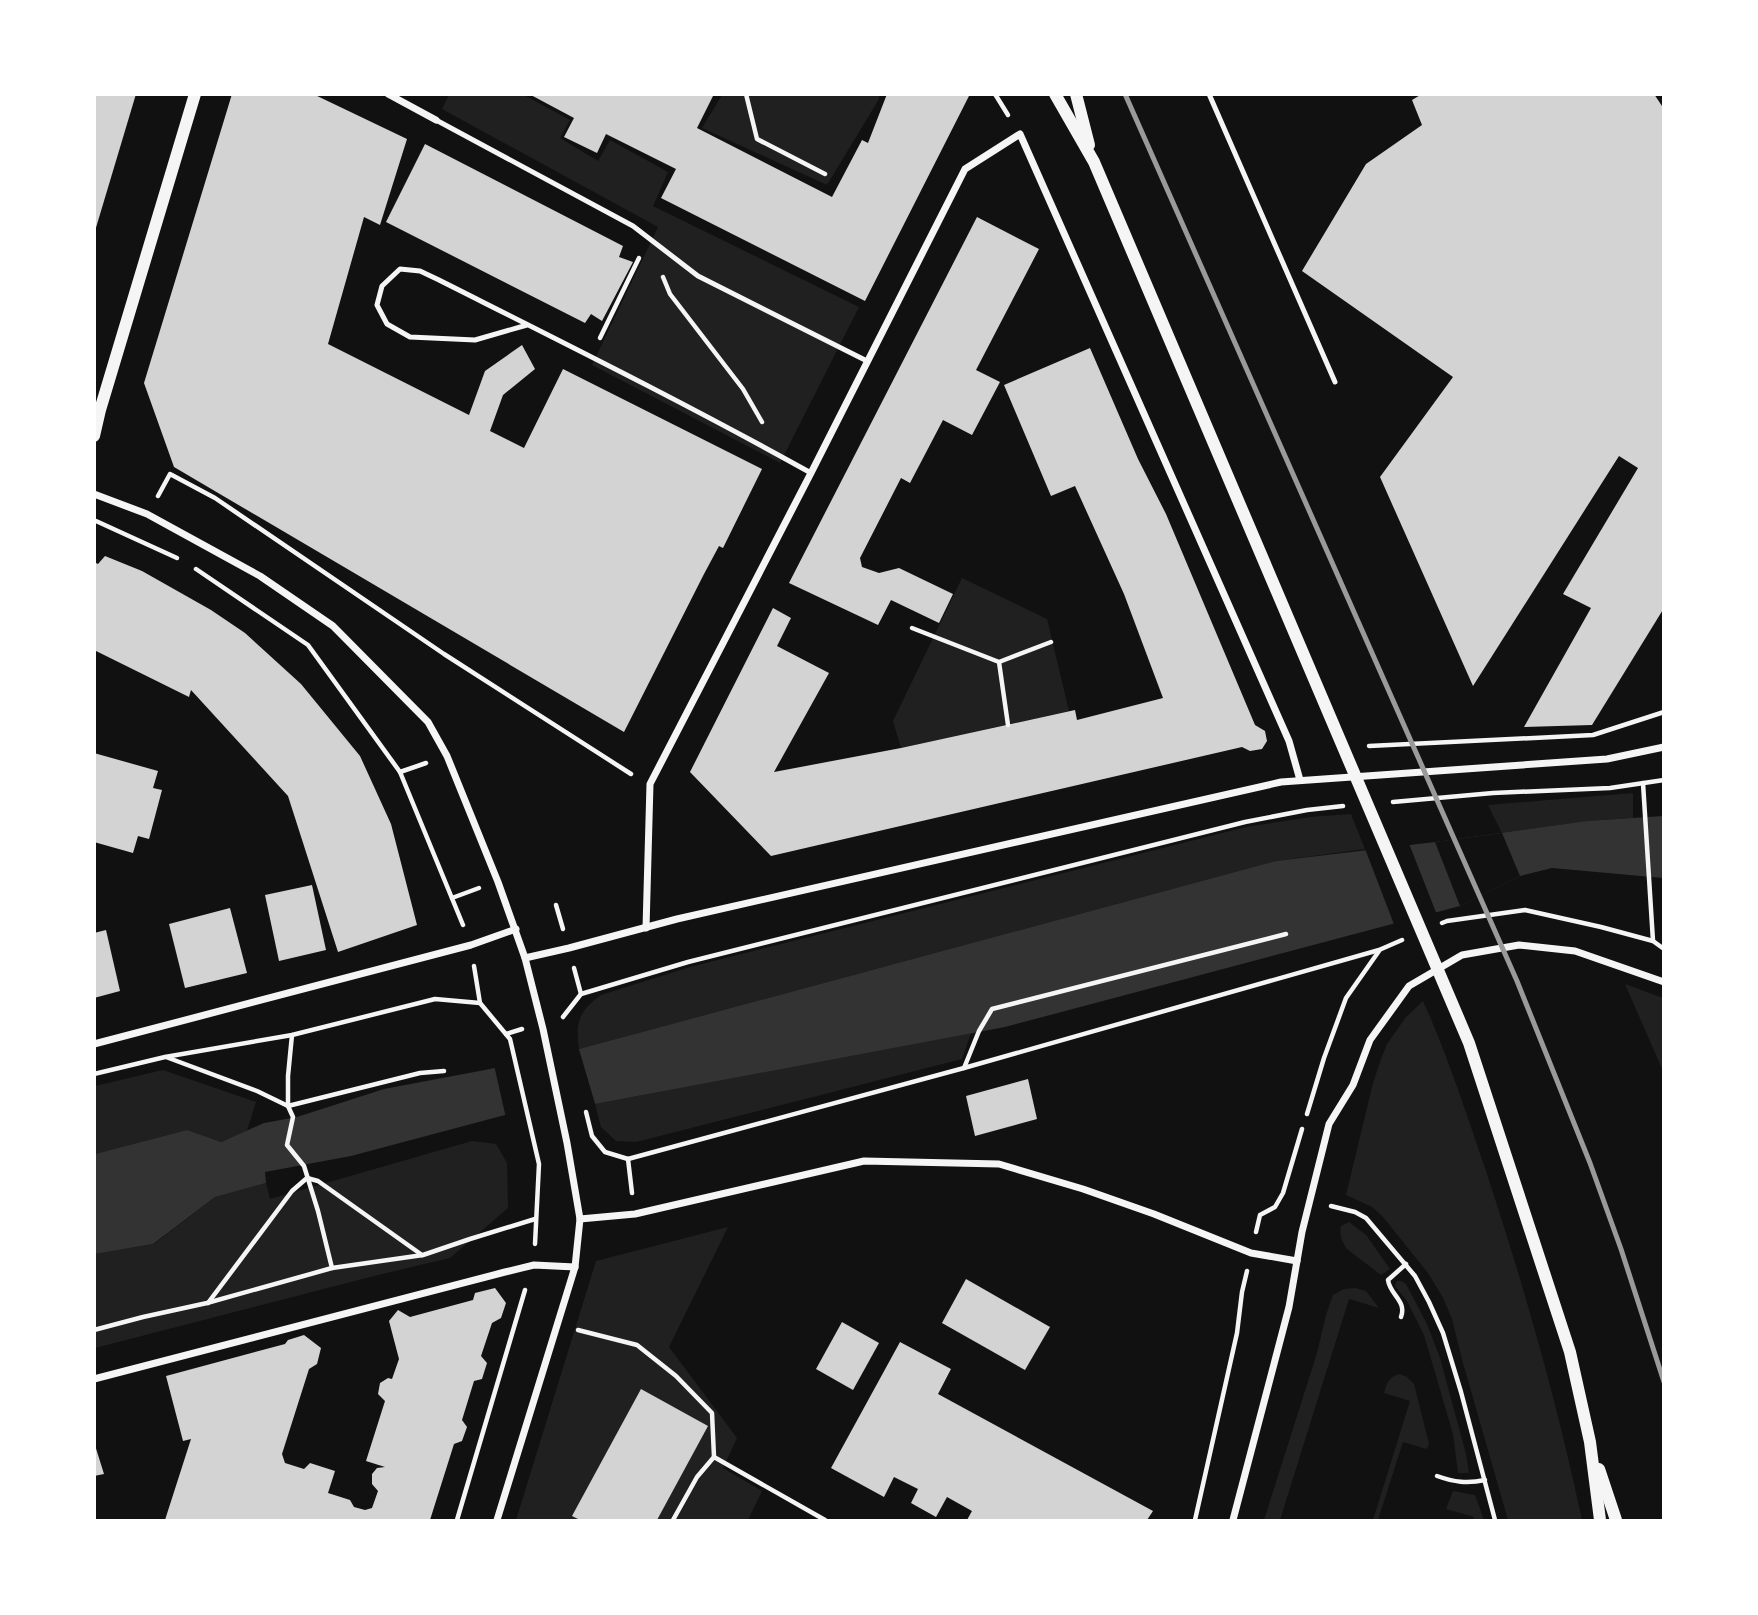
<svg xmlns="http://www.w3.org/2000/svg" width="1758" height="1615" font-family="'Titillium Web',sans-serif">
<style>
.green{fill:#202020}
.water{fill:#333}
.pier{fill:#111}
.building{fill:#d3d3d3}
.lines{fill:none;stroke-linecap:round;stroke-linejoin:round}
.path{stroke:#f5f5f5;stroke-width:4.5}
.service{stroke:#f5f5f5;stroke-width:5}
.minor{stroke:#f5f5f5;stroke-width:7}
.tertiary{stroke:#f5f5f5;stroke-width:12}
.rail{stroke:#9a9a9a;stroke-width:5}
</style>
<rect width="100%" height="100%" fill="#111"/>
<g class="green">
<polygon points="449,95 524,95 570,120 560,138 598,161 610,140 668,172 653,206 859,307 780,463 592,365 658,227 442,109"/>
<polygon points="722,95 879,95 879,99 827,185 702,128"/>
<polygon points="962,578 1047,619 1069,711 901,748 893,721"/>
<polygon points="1633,793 1633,818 1587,821 1502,833 1488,805"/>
<path d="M1351,814l14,35 -89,12 -697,188c-4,-27 0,-38 22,-54l89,-28 556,-140 64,-10z"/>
<polygon points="1625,984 1663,998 1663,1071"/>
<path d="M1423,1001c25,55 43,112 63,170 38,115 71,231 96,349h-74l-45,-157 -11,-44 -9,-21 -15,-25 -45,-56 -11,-10 -26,-12 27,-112 8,-24 6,-15 19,-27z"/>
<polygon points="971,1033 962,1059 636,1142 616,1141 601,1127 595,1104"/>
<polygon points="163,1070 256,1102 247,1131 220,1142 187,1130 95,1154 95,1086"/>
<polygon points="472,1141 496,1144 507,1163 508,1208 450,1258 378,1275 95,1348 95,1254 154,1244 215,1197 266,1183 270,1199"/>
<path d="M1349,1222l17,13 24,34 -9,6 -34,-26c-5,-7 -8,-14 -6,-23z"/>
<polygon points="728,1227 669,1347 737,1438 723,1468 762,1491 748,1520 516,1520 596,1261"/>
<polygon points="1397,1281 1401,1281 1406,1284 1427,1324 1440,1358 1466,1454 1469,1473 1458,1473 1453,1434 1424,1335 1407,1301 1395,1286"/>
<polygon points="1355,1288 1366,1291 1379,1308 1349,1299 1280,1520 1264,1520 1317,1353 1326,1315 1333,1295 1344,1289"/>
<path d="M1400,1374l7,3 7,7 15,60 -2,5 -24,-7 -25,78h-5l37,-119 -26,-8c3,-11 5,-16 16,-19z"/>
<polygon points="1453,1491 1475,1495 1484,1520 1473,1520 1474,1517 1446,1509"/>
</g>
<polygon class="water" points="1663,816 1663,878 1552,868 1520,876 1460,906 1005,1027 595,1104 505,1115 351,1156 265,1172 266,1183 215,1197 153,1244 95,1254 95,1154 187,1130 221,1142 264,1123 297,1117 384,1089 490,1069 579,1049 1276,861 1435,842 1587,821"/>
<g class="pier">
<polygon points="1502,833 1520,876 1460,906 1435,842"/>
<polygon points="1408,841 1437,915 1395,927 1364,846"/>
<polygon points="578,1046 596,1107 506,1118 494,1065"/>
</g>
<g class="building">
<polygon points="94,94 136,94 95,231 94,231"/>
<polygon points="232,94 313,94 407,139 380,225 364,217 328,344 469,415 485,371 522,345 535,369 503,395 490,431 524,448 563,369 762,469 723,548 719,546 704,574 624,732 174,467 144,383"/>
<polygon points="529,94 714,94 697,128 832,197 862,140 868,143 887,94 970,94 865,301 661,198 676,169 606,134 597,153 564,137 574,118"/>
<polygon points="1422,94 1654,94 1664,109 1664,608 1592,725 1524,727 1591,608 1563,594 1638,468 1619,456 1473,686 1380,477 1453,377 1302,271 1366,164 1422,125 1412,100"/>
<polygon points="425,144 623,246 619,257 633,262 602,321 591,314 585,323 386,222"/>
<polygon points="977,217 1039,249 976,370 1000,382 972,435 943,420 910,483 901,478 860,558 862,567 879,573 899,568 953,594 939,623 891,600 878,625 789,583"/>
<polygon points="1090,348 1138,459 1166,514 1255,725 1265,731 1267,741 1262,749 1250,751 1242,747 771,856 690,772 773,608 791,618 777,646 829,673 774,772 901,748 1075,710 1077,720 1163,698 1124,594 1075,486 1051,496 1004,385"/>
<polygon points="105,556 142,571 211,610 245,633 301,684 360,756 391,824 417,925 338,952 288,796 191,690 189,697 94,650 94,562 98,564"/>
<polygon points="94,753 158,771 153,788 162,790 149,839 138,836 133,853 94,842"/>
<polygon points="312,885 326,950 279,961 265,895"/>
<polygon points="230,908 247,973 185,988 169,924"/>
<polygon points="106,930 120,991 94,998 94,933"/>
<polygon points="1028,1079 1037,1119 975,1136 966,1096"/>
<polygon points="966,1279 1050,1327 1025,1370 942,1323"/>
<polygon points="495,1288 506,1303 501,1318 492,1323 481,1356 487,1363 482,1379 474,1381 462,1420 467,1427 462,1441 454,1444 430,1520 165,1520 191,1439 183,1441 166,1376 285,1344 288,1340 304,1335 321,1348 317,1364 309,1369 282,1454 285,1463 304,1469 310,1463 335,1471 328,1493 350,1500 354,1507 365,1510 372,1508 378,1491 372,1484 372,1474 377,1468 385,1467 366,1461 385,1401 378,1394 380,1383 388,1378 392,1379 399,1359 389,1321 398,1310 410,1317 473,1300 475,1293"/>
<polygon points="842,1322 879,1343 853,1390 816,1369"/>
<polygon points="900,1342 951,1369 938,1394 1153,1511 1147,1520 967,1520 972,1511 947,1497 936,1517 911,1503 918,1489 894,1477 884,1497 831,1468"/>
<polygon points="641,1389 708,1426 657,1520 580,1520 572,1516"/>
<polygon points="94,1442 104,1474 94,1476"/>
</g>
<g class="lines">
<g class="path">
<polyline points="746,94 757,139 825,174"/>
<polyline points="995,94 1008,115"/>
<polyline points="663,277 670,294 743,389 762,422"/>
<polyline points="600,338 639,258"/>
<polyline points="158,496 170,474 215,498 444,654 631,774"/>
<polyline points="96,521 177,558"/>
<polyline points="196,569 308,645 400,772 463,925"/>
<polyline points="912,628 999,662 1008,725"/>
<polyline points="999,662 1051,642"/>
<polyline points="1369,746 1593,735 1664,712"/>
<polyline points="400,772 426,763"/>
<polyline points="1643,783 1653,941"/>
<polyline points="1393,802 1493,793 1610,788 1664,780"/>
<polyline points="452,898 479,888"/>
<polyline points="556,905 563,929"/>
<polyline points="1442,923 1447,921 1525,910 1601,927 1653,941 1664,949"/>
<polyline points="474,966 480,1003 510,1039 539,1164 535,1244"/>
<polyline points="574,968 581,994"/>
<polyline points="563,1017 581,994 688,962 1245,822 1307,810 1343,806"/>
<polyline points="506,1034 522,1029"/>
<polyline points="292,1035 288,1076 288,1106 293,1117 287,1145 304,1166 318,1211 332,1268"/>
<polyline points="166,1057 257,1091 288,1106 420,1073 444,1071"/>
<polyline points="964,1068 979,1031 992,1009 1286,934"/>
<polyline points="94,1074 165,1057 292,1035 435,999 480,1003"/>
<polyline points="586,1112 592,1136 605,1152 628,1159"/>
<polyline points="1307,1114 1324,1058 1346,998 1379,951"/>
<polyline points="632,1193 628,1159 964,1068 1379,950 1402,940"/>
<polyline points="1331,1206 1355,1212 1366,1218 1415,1276 1429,1302 1443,1333 1461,1392 1495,1520"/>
<polyline points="1256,1232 1260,1215 1275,1207 1283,1193 1302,1129"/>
<polyline points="208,1303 292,1191 307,1178 318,1181 422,1255"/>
<path d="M1401,1317c6,-16 -11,-22 -13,-37l18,-16"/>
<polyline points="94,1330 143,1317 207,1303 332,1268 423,1255 470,1239 535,1219"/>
<polyline points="578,1330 637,1345 676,1376 712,1413 714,1457 697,1477 673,1520"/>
<polyline points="714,1457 825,1520"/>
<path d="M1437,1476c17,6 30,8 48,4"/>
<polyline points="457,1520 525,1290"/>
<polyline points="1195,1520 1237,1333 1242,1292 1247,1271"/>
</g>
<g class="service">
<polyline points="1209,94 1335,382"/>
<polyline points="436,120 633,226 698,276 867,361"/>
<path d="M527,325l-52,15 -65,-3 -23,-13 -10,-19 5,-19 18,-17 20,2 19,9c125,63 250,125 372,193"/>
</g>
<g class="minor">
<polyline points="388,94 436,120"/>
<polyline points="94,494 147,514 260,576 333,626 428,722 447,756 498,882 525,958 543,1029 567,1143 580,1219 575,1267 497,1520"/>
<polyline points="646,928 650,784 811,473 965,169 1020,134 1289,741 1300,780"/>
<polyline points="525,958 569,948 677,919 1281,782 1607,759 1664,747"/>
<polyline points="94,1044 471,945 516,929"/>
<polyline points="580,1219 635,1214 864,1161 999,1164 1083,1189 1154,1214 1251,1253 1297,1261"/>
<polyline points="94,1379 505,1272 534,1265 575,1267"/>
<polyline points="1233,1520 1289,1307 1302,1232 1329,1124 1353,1085 1370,1040 1409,986 1462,955 1519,945 1575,951 1664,982"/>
</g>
<g class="tertiary">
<polyline points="1055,94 1094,162 1469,1043 1570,1352 1590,1442 1600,1520"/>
<polyline points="1076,94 1089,145"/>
<polyline points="94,436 100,410 195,94"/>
<polyline points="1599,1469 1616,1520"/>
</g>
<polyline class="rail" points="1125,94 1517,981 1590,1163 1621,1249 1664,1382"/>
</g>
<rect width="1758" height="1615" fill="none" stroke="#ffffff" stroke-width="192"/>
</svg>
